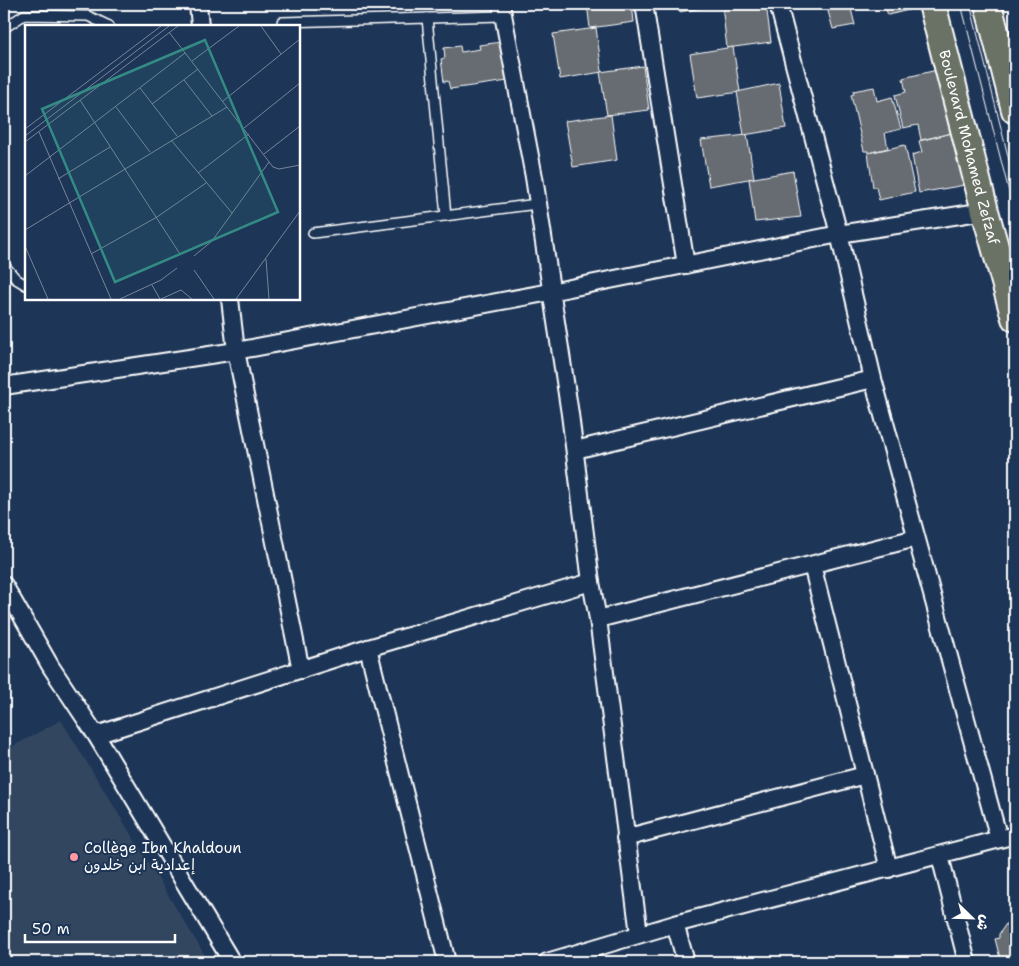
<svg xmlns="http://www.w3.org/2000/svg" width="1019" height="966" font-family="'Shantell Sans','Playpen Sans Arabic',sans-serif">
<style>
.built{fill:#33465f}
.building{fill:#666c71;stroke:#fff}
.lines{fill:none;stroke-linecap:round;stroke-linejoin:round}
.service-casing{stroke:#fff;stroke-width:12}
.minor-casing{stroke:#fff;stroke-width:20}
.primary-casing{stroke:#fff;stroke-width:30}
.service{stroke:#1d3557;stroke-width:9}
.minor{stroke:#1d3557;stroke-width:16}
.primary{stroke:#6b7165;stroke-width:26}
.tram{stroke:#fff;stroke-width:1}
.poi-dot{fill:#ff9aa2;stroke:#1d3557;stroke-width:2}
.labels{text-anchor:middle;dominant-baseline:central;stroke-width:4;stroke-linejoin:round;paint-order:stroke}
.street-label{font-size:15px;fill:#fff;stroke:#1d3557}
.poi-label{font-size:15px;fill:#fff;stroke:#1d3557;text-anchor:start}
.inset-road{fill:none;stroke:#77869a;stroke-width:1}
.view{fill:#338b84;fill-opacity:0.15;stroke:#338b84;stroke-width:2.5}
.inset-edge{fill:none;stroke:#fff;stroke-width:2.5}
</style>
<rect width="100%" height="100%" fill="#1d3557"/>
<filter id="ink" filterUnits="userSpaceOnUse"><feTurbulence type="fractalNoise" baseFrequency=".02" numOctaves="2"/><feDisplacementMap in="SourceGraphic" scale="10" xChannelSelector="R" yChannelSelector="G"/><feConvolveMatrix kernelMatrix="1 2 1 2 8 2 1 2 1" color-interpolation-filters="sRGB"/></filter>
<g filter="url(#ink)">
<polygon class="built" points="61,720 209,962 4,962 4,751"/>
<g class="building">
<rect x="361" y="4" width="60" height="1"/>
<polygon points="587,4 632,4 634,22 590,28"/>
<polygon points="679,4 726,4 679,12"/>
<polygon points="726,4 766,4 771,42 727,48 722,5"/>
<polygon points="826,4 854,4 850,5 855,25 833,29"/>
<polygon points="884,4 920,4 921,7 888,15"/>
<polygon points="596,28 602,72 560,79 553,34"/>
<polygon points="502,42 508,81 450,89 448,81 444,82 441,59 445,58 444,48 460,46 461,52 480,49 479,45"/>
<polygon points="733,47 740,92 697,98 690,54"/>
<polygon points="643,66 649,110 607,115 600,72"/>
<polygon points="937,70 952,133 921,140 918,125 903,128 895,95 906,92 903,78"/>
<polygon points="779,83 786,128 744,135 737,92"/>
<polygon points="874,87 877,101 892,97 901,129 885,133 888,148 868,153 868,151 864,151 851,95 854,94 853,91"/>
<polygon points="611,115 617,160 573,167 565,121"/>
<polygon points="952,133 965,185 919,193 912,155 922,152 919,141"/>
<polygon points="747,135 754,178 709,186 701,140"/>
<polygon points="905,145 915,192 879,200 876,187 873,187 868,153"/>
<polygon points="793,171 801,217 755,222 749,179"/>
<polygon points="1015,911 1015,960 1001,962 995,939 999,938 999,934"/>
</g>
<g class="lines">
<defs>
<g id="service">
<polyline points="427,18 446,216"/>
<polyline points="282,22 503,16"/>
<polyline points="4,28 24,15 88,16 109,26"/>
<polyline points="313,233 537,204"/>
<polyline points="4,265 16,279 26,285"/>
</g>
<g id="minor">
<polyline points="198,4 200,26"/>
<polyline points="501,4 534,177 570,414 591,582 598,619 639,934"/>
<polyline points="644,4 686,265"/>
<polyline points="778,4 839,234 873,379 999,839"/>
<polyline points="230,299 236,351 301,670"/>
<polyline points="4,386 236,351 550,292 839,234 985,211"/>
<polyline points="575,450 873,379"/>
<polyline points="812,565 889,869"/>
<polyline points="4,585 51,667 96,735 232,962"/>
<polyline points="598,619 916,538"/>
<polyline points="368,648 447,962"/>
<polyline points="96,735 368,648 591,582"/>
<polyline points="625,838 865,775"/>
<polyline points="940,856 967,962"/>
<polyline points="675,924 686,962"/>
<polyline points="547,962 675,924 1015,835"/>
</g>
<g id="primary">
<path id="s1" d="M932,4l53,207 30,107"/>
<polyline points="988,4 1015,110"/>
</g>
</defs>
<use href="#service" class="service-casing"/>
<use href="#minor" class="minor-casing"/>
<use href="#primary" class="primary-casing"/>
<use href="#service" class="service"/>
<use href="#minor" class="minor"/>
<use href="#primary" class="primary"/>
<g class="tram">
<polyline points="961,4 1015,215"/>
<polyline points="970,4 1015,184"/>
</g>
</g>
</g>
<circle class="poi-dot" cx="74" cy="857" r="5"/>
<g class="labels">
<g class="street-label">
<text stroke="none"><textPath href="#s1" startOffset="148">Boulevard Mohamed Zefzaf</textPath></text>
</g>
<g class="poi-label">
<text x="84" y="848">Collège Ibn Khaldoun<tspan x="84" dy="17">إعدادية ابن خلدون</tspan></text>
</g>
</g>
<g transform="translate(25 25)">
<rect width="275" height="275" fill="#1d3557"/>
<path class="inset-road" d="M236,1l20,28M144,7l104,135 6,2 21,-4M167,36l47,-35M159,55l28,36M115,63l37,48M55,75l100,154M198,76l77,-62M127,79l46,-35M91,82l34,45M219,103l56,-45M0,104l136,-103M14,107l72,167M0,111l144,-110M146,115l61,73M0,117l153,-116M239,129l36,-28M173,148l51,-39M0,151l160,-123M33,154l52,-32M0,205l202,-123M0,221l23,53M66,229l66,-37 49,-34M169,231l18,-15 57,-79M241,234l3,40M169,245l20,29M127,260l8,14M95,274l41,-19 16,-12M136,274l20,-9 11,9M211,274l64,-88"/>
<path class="view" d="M180,15l73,172 -163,70 -73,-173z"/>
<rect width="275" height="275" class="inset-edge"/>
</g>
<rect width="1019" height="966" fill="none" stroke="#1d3557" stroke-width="20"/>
<rect x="10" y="10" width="999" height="946" fill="none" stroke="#fff" stroke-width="2" filter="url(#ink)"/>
<g transform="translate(972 918) rotate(113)" stroke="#1d3557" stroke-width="4" paint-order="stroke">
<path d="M0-4L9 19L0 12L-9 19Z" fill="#ffffff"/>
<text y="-8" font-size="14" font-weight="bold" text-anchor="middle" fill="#ffffff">ش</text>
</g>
<path d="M25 934v8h150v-8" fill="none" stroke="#ffffff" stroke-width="2.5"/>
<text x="32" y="934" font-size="15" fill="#ffffff" stroke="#1d3557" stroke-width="4" paint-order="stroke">50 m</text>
</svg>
